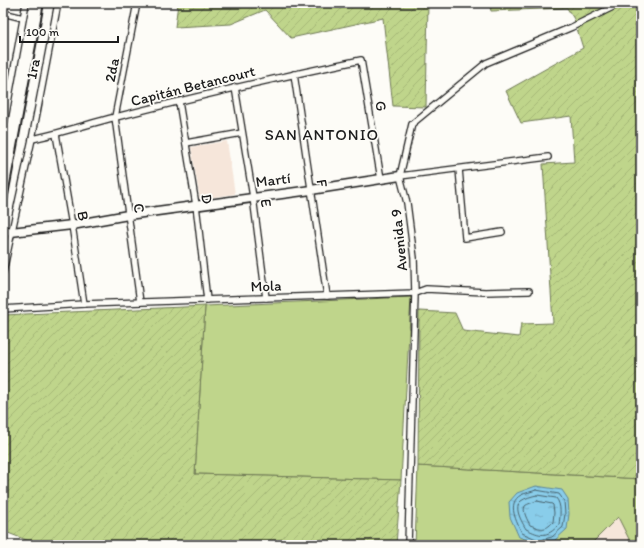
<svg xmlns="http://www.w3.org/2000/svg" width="644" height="548" font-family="Itim,sans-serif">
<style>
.built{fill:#f6e6da}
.grass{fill:#bfd58b;stroke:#6e7854}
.garden{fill:url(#garden-furrows);stroke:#6e7854}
.water{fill:url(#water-ripples);stroke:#5d8698}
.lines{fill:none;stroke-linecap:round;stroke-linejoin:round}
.shore{stroke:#48636e;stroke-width:1}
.stream{stroke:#5d8698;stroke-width:2}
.street-casing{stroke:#1c1c1c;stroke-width:8}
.secondary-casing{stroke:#1c1c1c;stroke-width:11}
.street{stroke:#fdfcf7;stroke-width:5.5}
.secondary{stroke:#fdfcf7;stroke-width:8}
.rail{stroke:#1c1c1c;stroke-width:2}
.labels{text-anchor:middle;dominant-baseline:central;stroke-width:3.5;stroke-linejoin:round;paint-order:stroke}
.street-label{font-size:15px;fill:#1c1c1c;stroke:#fdfcf7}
.neighbourhood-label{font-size:16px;letter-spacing:1px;fill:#1c1c1c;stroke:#fdfcf7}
</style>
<defs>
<pattern id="garden-furrows" width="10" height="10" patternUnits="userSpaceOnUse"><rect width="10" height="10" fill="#bfd58b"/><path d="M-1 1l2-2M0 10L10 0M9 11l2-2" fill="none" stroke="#a4b677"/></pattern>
<pattern id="water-ripples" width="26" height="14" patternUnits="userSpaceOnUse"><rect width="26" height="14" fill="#89cdea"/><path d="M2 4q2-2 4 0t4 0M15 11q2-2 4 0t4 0" fill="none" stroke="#76afc8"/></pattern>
</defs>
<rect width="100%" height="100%" fill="#fdfcf7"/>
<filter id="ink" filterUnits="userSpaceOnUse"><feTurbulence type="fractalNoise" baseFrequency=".025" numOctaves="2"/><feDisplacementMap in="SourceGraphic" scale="8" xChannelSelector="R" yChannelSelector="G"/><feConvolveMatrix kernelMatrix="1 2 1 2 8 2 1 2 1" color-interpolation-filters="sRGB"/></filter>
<g filter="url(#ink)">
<g class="built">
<polygon points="227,141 235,194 200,199 191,147"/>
<polygon points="618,516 632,545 590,545"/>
</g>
<g class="grass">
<polygon points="411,297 401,480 195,474 205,306"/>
<polygon points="418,466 641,479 641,545 632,545 618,517 590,545 415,545"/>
</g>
<g class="garden">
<polygon points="178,3 428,3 426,107 393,106 383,18 291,38 265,10 231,24 175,27"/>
<polygon points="489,3 641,3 641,479 418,466 419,311 455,313 463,331 519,337 521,324 553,323 543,164 574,162 571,116 521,123 506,91 583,48 574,19 567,8 491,11"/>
<polygon points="205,306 195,474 401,480 396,545 39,545 3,531 3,315"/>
</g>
<polygon class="water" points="536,486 562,490 568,499 569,514 567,529 554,541 539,544 519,537 510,517 509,502 517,493"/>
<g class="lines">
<g class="shore">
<path d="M536,490l23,4 5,7 1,13 -2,13 -11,10 -8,2 -3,2 -19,-8c-5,-10 -16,-30 -1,-38 4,-2 10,-3 15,-5z"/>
<path d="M537,495l19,3c6,7 4,18 3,27 -13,13 -18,11 -33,4 -4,-7 -13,-21 -5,-28 4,-3 11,-5 16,-6z"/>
<path d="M537,501l15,3 1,1 1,8 -1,9c-8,9 -12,7 -23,3 -2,-4 -8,-14 -5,-19 2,-2 9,-4 12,-5z"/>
</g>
<polyline class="stream" points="636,3 641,14"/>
<defs>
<g id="street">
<polyline points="137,3 115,117 140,302"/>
<polyline points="3,13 23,18"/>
<polyline points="294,74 327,296"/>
<polyline points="235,87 253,197 266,298"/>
<polyline points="179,102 196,205 207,300"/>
<polyline points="3,130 26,3"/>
<polyline points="56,134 72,225 84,304"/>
<path d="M32,139c28,-6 56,-15 84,-22 82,-21 163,-40 245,-57l20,119"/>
<polyline points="186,143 242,133"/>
<polyline points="459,169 465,238 502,232"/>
<polyline points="400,176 548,157"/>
<polyline points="3,272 32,139 58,3"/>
<polyline points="3,309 84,304 415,293 426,289 485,292 529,291"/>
<polyline points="408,545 415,293 414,258 407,203 400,176 412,124 486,63 572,27 621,3"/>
</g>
<polyline id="secondary" points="3,230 11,232 72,225 128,215 311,190 400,176"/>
</defs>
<use href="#street" class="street-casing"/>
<use href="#secondary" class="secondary-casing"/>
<use href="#street" class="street"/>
<use href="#secondary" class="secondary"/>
<polyline class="rail" points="3,222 44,3"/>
</g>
</g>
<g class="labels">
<g class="street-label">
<text transform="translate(33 69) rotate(-79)">1ra</text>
<text transform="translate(112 70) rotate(-79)">2da</text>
<text transform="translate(193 86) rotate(-14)">Capitán Betancourt</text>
<text transform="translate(381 106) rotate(81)">G</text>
<text transform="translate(273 180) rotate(-7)">Martí</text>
<text transform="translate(322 183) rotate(82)">F</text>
<text transform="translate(207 199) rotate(82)">D</text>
<text transform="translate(266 203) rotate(82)">E</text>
<text transform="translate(139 208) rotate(82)">C</text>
<text transform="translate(83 216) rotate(80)">B</text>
<text transform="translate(399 240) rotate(-96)">Avenida 9</text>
<text transform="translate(266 286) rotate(-2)">Mola</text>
</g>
<g class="neighbourhood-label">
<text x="322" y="134">SAN ANTONIO</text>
</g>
</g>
<rect width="644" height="548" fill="none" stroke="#fdfcf7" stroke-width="16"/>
<rect x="8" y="8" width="628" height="532" fill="none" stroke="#1c1c1c" stroke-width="1.5" filter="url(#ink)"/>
<path d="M20 36v6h98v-6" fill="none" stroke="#1c1c1c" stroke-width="2"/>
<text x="26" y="36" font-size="12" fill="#1c1c1c" stroke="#fdfcf7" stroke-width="3" paint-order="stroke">100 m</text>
</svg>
